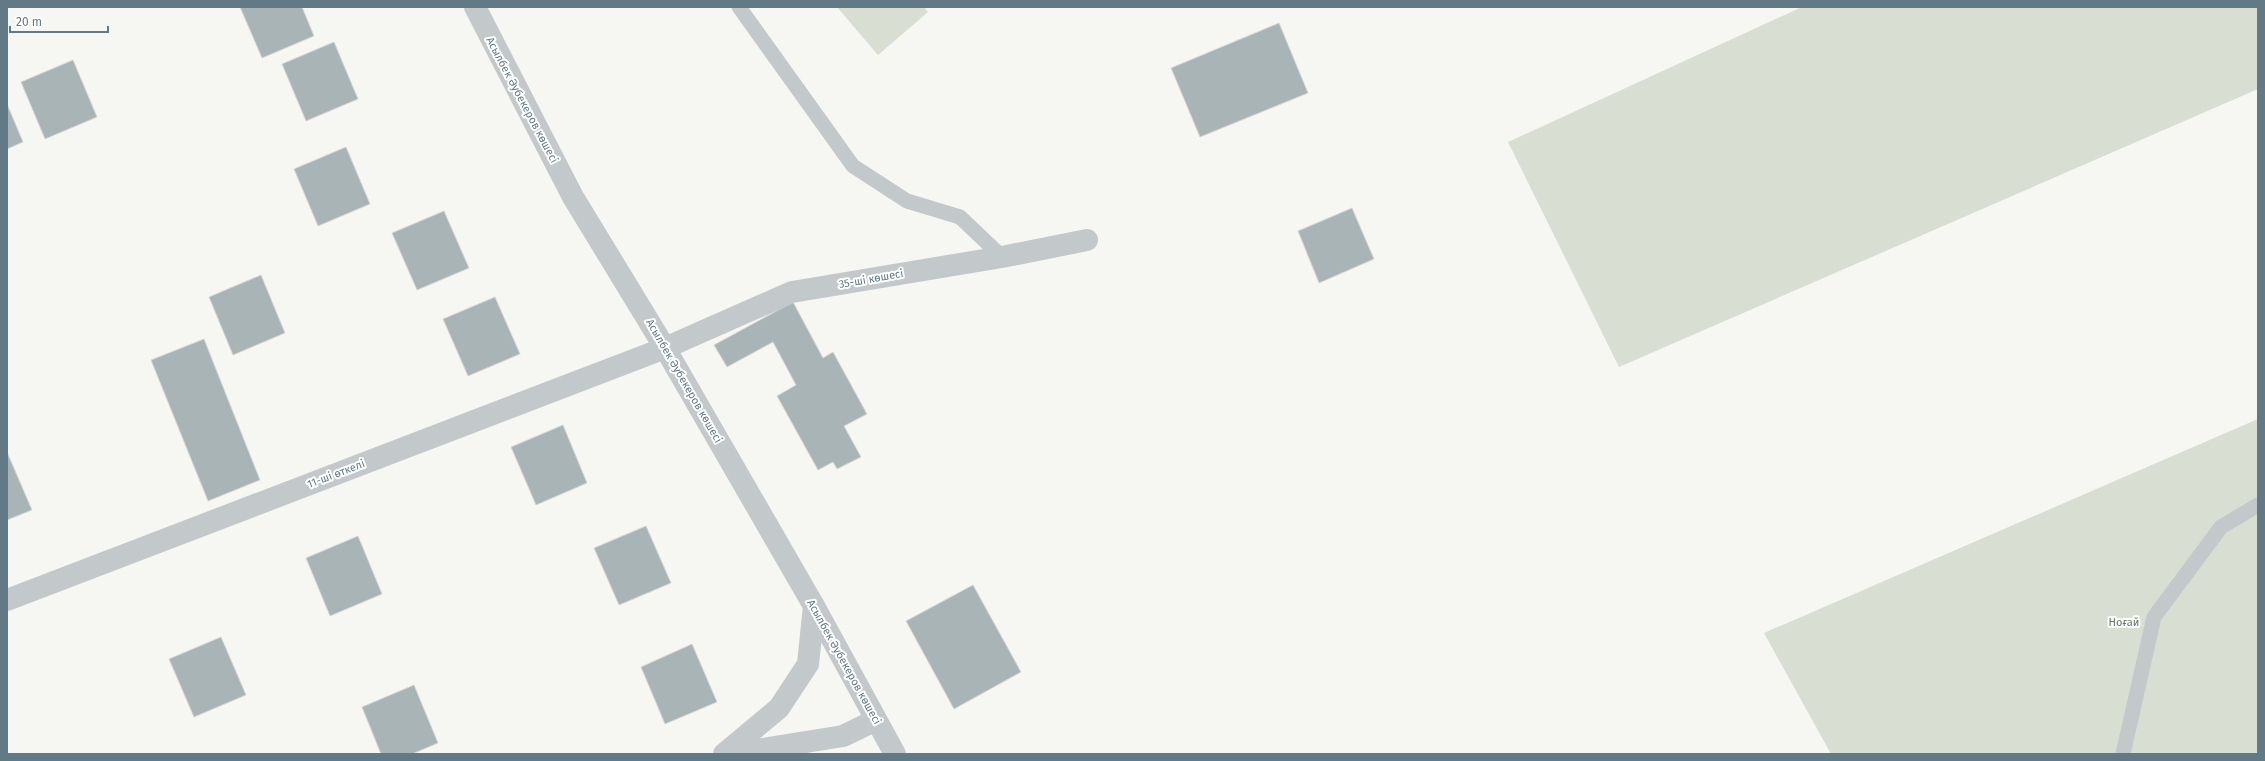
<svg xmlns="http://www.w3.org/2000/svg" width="2265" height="761" font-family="'Fira Sans',sans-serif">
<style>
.green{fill:#d8ded2}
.building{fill:#a9b4b7;stroke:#d7d7d5}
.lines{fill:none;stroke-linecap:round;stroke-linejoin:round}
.service{stroke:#c3c8ca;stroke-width:15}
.minor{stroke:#c3c8ca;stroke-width:22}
.labels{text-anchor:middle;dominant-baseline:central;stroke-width:4;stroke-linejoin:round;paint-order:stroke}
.street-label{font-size:11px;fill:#627a85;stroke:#fff}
.park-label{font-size:11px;fill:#66775e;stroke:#fff}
</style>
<rect width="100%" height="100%" fill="#f6f6f2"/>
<g class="green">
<polygon points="837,7 924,7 928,12 878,55"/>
<polygon points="1802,7 2258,7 2258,89 1619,367 1508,142"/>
<polygon points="2258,419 2258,754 1831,754 1764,633"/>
</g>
<g class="building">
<polygon points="240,7 302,7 314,36 262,58"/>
<polygon points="1279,23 1308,93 1200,137 1171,68"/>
<polygon points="334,42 358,99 306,121 282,64"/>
<polygon points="73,60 97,117 45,139 21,82"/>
<polygon points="7,104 23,142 7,149"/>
<polygon points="346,147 370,204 318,226 294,169"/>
<polygon points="1352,208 1374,259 1319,283 1298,231"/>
<polygon points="444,211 469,268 417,290 392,233"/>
<polygon points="261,275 285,333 233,355 209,297"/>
<polygon points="495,297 520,354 468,376 443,319"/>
<polygon points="793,302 823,358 833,352 867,414 844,426 861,457 837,469 833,462 818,470 777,396 796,385 773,342 727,367 714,345"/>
<polygon points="204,339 260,480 208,501 151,360"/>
<polygon points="563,425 587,483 536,505 511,447"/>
<polygon points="7,452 32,510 7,520"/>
<polygon points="646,526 671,583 619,605 594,548"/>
<polygon points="358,536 382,594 330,616 306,558"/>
<polygon points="973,585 1021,672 954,709 906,621"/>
<polygon points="221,637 246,695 194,717 169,659"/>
<polygon points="692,644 717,702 665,724 641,667"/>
<polygon points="414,685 438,743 412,754 381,754 362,707"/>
</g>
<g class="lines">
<g class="service">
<polyline points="739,7 853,166 907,201 960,217 1002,257"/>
<polyline points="2123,754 2154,617 2221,527 2258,505"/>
</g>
<g class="minor">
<polyline points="475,7 573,197 665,348 814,606 895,754"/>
<polyline points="7,600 665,348 792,292 1002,257 1087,240"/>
<polyline points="724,754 779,708 808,664 814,606"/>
<polyline points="732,754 843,736 876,720"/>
</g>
</g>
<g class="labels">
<g class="street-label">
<text transform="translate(522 100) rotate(62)">Асылбек Әубекеров көшесі</text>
<text transform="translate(871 279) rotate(-10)">35-ші көшесі</text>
<text transform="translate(684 381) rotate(60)">Асылбек Әубекеров көшесі</text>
<text transform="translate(336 474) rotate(-21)">11-ші өткелі</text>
<text transform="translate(844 662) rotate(61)">Асылбек Әубекеров көшесі</text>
</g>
<g class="park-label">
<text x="2124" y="622">Ноғай</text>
</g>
</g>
<rect width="2265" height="761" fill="none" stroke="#627a85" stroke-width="16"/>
<path d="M10 26v6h98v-6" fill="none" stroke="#627a85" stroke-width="2"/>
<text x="16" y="26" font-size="12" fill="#627a85" stroke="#ffffff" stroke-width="3" paint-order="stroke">20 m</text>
</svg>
